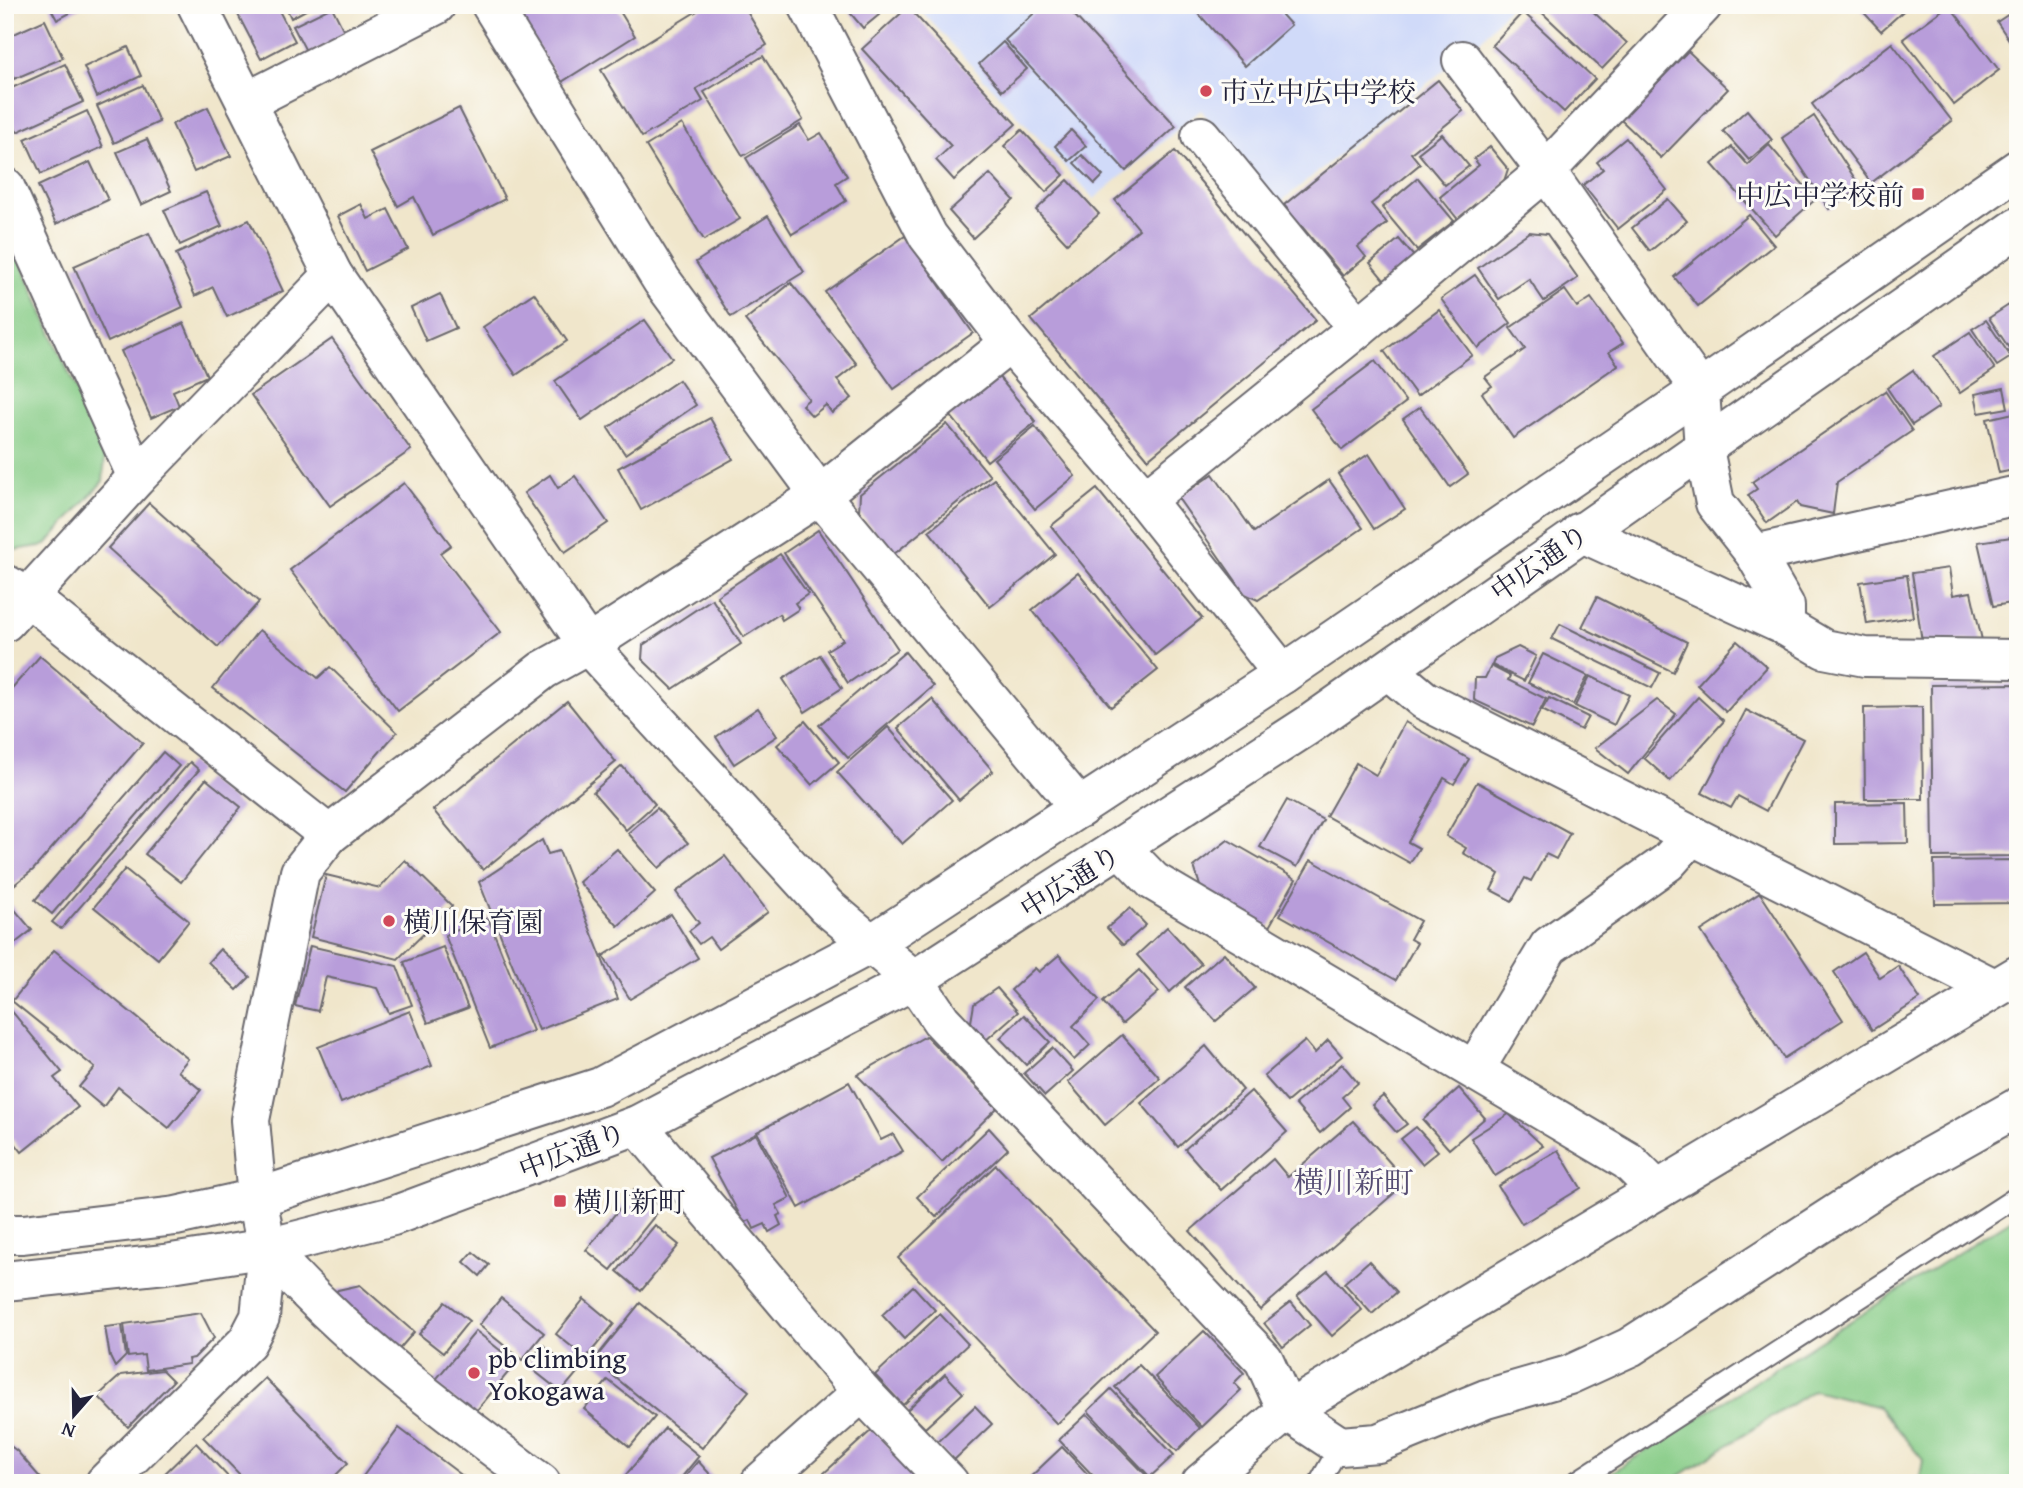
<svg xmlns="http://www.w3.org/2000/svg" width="2023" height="1488" font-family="'Gentium Book Plus','Noto Serif JP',serif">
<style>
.built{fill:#d0daf9}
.green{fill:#87cc87;stroke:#547761;stroke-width:2}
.building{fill:#b89dda}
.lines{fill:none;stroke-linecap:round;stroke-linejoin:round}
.lane-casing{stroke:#6a676d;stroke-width:23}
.street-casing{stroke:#6a676d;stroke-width:42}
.secondary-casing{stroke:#6a676d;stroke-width:42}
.lane{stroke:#fff;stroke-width:19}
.street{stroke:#fff;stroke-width:38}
.secondary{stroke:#fff;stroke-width:38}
.poi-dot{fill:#d1495b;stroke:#fdfcf7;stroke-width:2.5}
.labels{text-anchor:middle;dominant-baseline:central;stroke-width:6;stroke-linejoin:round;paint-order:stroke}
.poi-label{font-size:28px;fill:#22223b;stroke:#fdfcf7;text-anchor:start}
.street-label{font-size:28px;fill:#22223b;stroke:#fdfcf7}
.neighbourhood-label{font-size:30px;fill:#564d73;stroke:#fdfcf7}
</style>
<rect width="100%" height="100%" fill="#fdfcf7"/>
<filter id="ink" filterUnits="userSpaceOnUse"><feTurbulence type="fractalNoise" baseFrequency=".0143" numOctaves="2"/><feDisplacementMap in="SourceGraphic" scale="14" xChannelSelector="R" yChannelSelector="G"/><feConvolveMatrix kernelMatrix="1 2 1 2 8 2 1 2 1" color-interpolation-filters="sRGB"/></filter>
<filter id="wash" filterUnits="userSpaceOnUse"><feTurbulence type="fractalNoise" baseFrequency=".00686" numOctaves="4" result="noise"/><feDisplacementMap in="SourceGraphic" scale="28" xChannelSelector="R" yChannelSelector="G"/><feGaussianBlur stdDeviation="1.57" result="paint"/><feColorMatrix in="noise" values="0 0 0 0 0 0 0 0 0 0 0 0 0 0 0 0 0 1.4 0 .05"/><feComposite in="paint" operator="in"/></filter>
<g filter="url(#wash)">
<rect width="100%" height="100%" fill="#f0e6cb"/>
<polygon class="built" points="916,5 1511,5 1481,40 1278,204 1201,110 1094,199"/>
<g class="green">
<polygon points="5,226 105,456 103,481 46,545 9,551 5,549"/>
<polygon points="2018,1215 2018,1483 1919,1483 1923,1460 1879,1407 1814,1390 1668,1483 1595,1483"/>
</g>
<g id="blocks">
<g class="building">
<polygon points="49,5 85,5 57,20"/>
<polygon points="233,5 276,5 295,41 261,59"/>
<polygon points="285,5 315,5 291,18"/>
<polygon points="544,5 616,5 635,36 560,83 521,20"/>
<polygon points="707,5 743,5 767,45 696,89 703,101 642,137 601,70"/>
<polygon points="849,5 891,5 863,28 846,8"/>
<polygon points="1043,5 1065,5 1176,126 1126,171 1005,40"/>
<polygon points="1191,5 1273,5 1291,25 1245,66"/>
<polygon points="1534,5 1586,5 1627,43 1602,69"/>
<polygon points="1857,5 1910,5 1881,31"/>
<polygon points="1949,5 1999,70 1954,105 1903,39"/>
<polygon points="332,7 346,35 308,55 293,26"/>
<polygon points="908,7 1016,124 954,180 936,160 951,146 862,49"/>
<polygon points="2018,8 2018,53 1997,22"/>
<polygon points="1523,12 1595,79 1564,112 1492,45"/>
<polygon points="45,20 63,58 14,79 5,61 5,38"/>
<polygon points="1003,42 1027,69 1002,91 979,64"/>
<polygon points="1892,43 1952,121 1871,183 1812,104"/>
<polygon points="128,47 141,76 97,97 84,67"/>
<polygon points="1688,51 1728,89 1661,158 1621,120"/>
<polygon points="763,56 803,120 743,156 704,92"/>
<polygon points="65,64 83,102 17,132 5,106 5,91"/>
<polygon points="1438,80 1463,111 1411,153 1420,164 1371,204 1387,223 1358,247 1366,257 1343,276 1284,205"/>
<polygon points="143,85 159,122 114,143 97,106"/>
<polygon points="208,107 231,156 194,172 172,124"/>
<polygon points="459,108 505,199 433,235 414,197 398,206 370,152"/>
<polygon points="1747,110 1772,140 1749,160 1723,131"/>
<polygon points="87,111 103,147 41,174 25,139"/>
<polygon points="1814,116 1861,188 1829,209 1782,138"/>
<polygon points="682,124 740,219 704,240 646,146"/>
<polygon points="800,125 809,140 821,133 847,176 836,183 846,201 792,234 746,158"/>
<polygon points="1022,130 1064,175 1046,192 1004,146"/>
<polygon points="1071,130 1086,146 1069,161 1055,146"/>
<polygon points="1442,134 1469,166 1445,185 1418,153"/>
<polygon points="1626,138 1667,190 1618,229 1583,185 1603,169 1597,162"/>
<polygon points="147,139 171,191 141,205 117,152"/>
<polygon points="1769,145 1816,199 1775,235 1712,164 1732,147 1748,165"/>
<polygon points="1490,147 1508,169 1502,187 1460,222 1440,197 1479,165 1474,159"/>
<polygon points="1175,151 1316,320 1148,459 1031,319 1139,229 1115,200"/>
<polygon points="1082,155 1103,176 1095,184 1074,163"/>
<polygon points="90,162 108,200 56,224 38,186"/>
<polygon points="990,174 1014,200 973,238 949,211"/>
<polygon points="1418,178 1454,221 1417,250 1382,208"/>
<polygon points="1068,180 1099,214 1067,243 1036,210"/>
<polygon points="206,192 222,226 180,245 164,210"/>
<polygon points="1668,199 1687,221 1650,251 1632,228"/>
<polygon points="361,204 368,219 388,209 408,249 365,271 338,216"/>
<polygon points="1749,215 1774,245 1698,306 1674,277"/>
<polygon points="768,216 804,272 731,317 696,262"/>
<polygon points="249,220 283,291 227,317 213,287 195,296 176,254"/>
<polygon points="1529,232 1547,234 1578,278 1544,301 1529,279 1499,299 1478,268"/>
<polygon points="149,233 183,307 108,342 74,266"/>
<polygon points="905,236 973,333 894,389 825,292"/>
<polygon points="1399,239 1417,260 1388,285 1370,263"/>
<polygon points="1475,275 1511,323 1478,348 1441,299"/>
<polygon points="791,283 857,364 837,380 852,398 832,413 826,405 812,416 802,405 809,399 745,320"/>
<polygon points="1565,290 1577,307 1591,298 1623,343 1609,352 1618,365 1513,438 1482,393 1492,386 1485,377 1525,349 1510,328"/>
<polygon points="534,293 567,341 516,375 483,327"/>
<polygon points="440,294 456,328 426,341 411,308"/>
<polygon points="2018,299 2018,355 2015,357 1989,318"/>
<polygon points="1439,310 1472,355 1417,396 1384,351"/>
<polygon points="645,320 672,358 582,420 555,381"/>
<polygon points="1986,320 2011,357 1997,366 1972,329"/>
<polygon points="184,323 207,376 173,391 179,406 151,418 121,351"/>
<polygon points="1970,332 1995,369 1960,393 1934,356"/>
<polygon points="332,339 411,450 330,506 251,395"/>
<polygon points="1375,361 1406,402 1342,450 1311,409"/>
<polygon points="1913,370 1939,407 1912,425 1887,388"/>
<polygon points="998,376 1036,422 987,461 950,415"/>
<polygon points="679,380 696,405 625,454 608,428"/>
<polygon points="2004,388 2008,408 1979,413 1975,394"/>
<polygon points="1885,391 1912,431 1837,482 1833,514 1800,507 1797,502 1767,523 1748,495 1757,489 1752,482"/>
<polygon points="1420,407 1468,474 1450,487 1403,419"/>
<polygon points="2018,412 2018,469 1999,473 1987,419"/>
<polygon points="710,418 733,459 641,510 618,468"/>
<polygon points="947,424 990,476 894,554 859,512 860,494"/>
<polygon points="1035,426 1075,476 1035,509 994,459"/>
<polygon points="1369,454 1405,509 1374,529 1338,474"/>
<polygon points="1213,474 1254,532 1329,480 1363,528 1258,600 1245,594 1178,498"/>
<polygon points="550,475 558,488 575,476 608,523 565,552 524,493"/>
<polygon points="994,479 1055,554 990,607 929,531"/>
<polygon points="404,483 451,545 440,553 501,632 398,711 290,570"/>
<polygon points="1097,489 1202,618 1155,655 1051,526"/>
<polygon points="149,503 259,602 218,647 108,548"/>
<polygon points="818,530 898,649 848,683 827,650 843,640 784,553"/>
<polygon points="2018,536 2018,602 1993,606 1978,542"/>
<polygon points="780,554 808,594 795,603 799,609 782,620 779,614 744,637 717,596"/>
<polygon points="1949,568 1953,595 1971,592 1982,640 1922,642 1912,573"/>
<polygon points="1078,573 1158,670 1111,707 1032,610"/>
<polygon points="1907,575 1913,617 1867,624 1860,582"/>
<polygon points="1597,597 1687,642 1673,672 1582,627"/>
<polygon points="712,599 741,644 673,689 642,659 643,645"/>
<polygon points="1560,624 1660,673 1652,688 1552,639"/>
<polygon points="259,630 318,678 330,667 397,732 345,792 213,688"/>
<polygon points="1737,641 1767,667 1726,712 1697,685"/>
<polygon points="1518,647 1536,656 1524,681 1492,665 1495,658"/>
<polygon points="905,652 933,686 848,758 819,725"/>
<polygon points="1543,654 1588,676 1573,705 1528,683"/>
<polygon points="820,655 842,688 805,712 783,679"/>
<polygon points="40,656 143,743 33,870 5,892 5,696"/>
<polygon points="1491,666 1510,676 1508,680 1546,699 1532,727 1474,700 1475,678 1485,678"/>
<polygon points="1590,676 1629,695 1614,725 1575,706"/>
<polygon points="2018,684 2018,856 1933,857 1931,685"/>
<polygon points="1698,697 1724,721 1670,781 1644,758"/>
<polygon points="1549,698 1588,717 1581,730 1542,710"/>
<polygon points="932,699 993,771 959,800 898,728"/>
<polygon points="1657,700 1676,714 1628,774 1595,748"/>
<polygon points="567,701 616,762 483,870 433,810"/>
<polygon points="1922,707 1923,799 1865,799 1864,708"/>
<polygon points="758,708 777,736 734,764 716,737"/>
<polygon points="1746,710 1803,739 1766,811 1738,796 1731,808 1702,793"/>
<polygon points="805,721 839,762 812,785 777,745"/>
<polygon points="1405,722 1469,759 1454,784 1444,778 1408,842 1419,848 1410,863 1326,816 1356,763 1376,775"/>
<polygon points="888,727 952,800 902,844 837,772"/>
<polygon points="163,752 179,766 52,914 35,900"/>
<polygon points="190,762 199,770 61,929 52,922"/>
<polygon points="622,766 655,804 626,830 593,792"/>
<polygon points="206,779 241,807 181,882 145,854"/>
<polygon points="1477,782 1570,833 1556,859 1546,854 1531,881 1525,878 1512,901 1491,890 1499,874 1463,853 1466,848 1446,836"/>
<polygon points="1287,800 1323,820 1297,867 1260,847"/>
<polygon points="1907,803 1908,843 1835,844 1835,804"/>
<polygon points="657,808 688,843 659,868 628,833"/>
<polygon points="542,840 548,854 559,851 618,999 539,1030 479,882"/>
<polygon points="1228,840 1296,879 1269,927 1201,889 1194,866"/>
<polygon points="617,849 655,893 618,926 579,882"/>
<polygon points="725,856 768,912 718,949 709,937 699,944 689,931 699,923 676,892"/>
<polygon points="405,860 452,906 398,959 311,937 326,875 380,888"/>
<polygon points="1311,860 1420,921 1410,939 1417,943 1396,980 1280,915"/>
<polygon points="2018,860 2018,903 1935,904 1934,861"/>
<polygon points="125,869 189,921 158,959 94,907"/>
<polygon points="1760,893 1843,1020 1784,1058 1701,931"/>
<polygon points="5,898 32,930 5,951"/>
<polygon points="1130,908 1146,925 1123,945 1107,928"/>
<polygon points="671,914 698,958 630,999 603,956"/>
<polygon points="488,918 533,1031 490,1048 445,935"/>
<polygon points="1167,927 1201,964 1170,992 1137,955"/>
<polygon points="310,946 397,966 412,1005 389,1013 377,988 326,977 318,1011 295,1006"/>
<polygon points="443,947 468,1008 428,1023 404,962"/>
<polygon points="220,949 250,977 237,990 208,962"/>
<polygon points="54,950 188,1059 178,1071 201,1090 169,1128 118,1087 103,1107 79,1087 95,1068 12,1001"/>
<polygon points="1863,952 1880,978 1898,966 1920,999 1872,1030 1834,972"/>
<polygon points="1224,953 1255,988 1216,1021 1185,987"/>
<polygon points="1059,955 1099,1000 1073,1026 1090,1045 1074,1060 1011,990 1035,968 1039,972"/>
<polygon points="1139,970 1159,992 1122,1024 1103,1002"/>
<polygon points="997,988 1018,1012 986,1040 971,1022 974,1004"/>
<polygon points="5,1003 62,1072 54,1078 78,1107 22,1152 12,1139 5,1144"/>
<polygon points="410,1011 432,1066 341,1103 318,1047"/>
<polygon points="1024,1015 1050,1042 1026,1065 1000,1038"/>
<polygon points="1122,1035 1160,1078 1105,1125 1068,1082"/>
<polygon points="926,1036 997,1108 942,1162 857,1075"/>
<polygon points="1328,1040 1342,1056 1287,1102 1264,1076 1305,1041 1315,1053"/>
<polygon points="1206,1046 1243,1090 1178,1147 1141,1103"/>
<polygon points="1052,1048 1073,1071 1045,1096 1024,1073"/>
<polygon points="1342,1064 1358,1083 1342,1097 1350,1107 1320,1133 1295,1104"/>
<polygon points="849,1082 881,1140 893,1134 903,1151 799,1208 757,1132"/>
<polygon points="1459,1088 1485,1118 1449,1149 1423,1120"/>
<polygon points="1251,1091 1287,1132 1221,1190 1185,1149"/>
<polygon points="1383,1096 1407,1124 1396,1132 1372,1105"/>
<polygon points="1509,1114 1543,1146 1495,1176 1471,1138"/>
<polygon points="1353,1121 1407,1182 1260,1310 1190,1231 1273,1159 1288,1177"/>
<polygon points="1416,1127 1438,1151 1422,1164 1401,1139"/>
<polygon points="989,1128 1008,1149 936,1217 917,1197"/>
<polygon points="756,1134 790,1198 776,1205 781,1214 777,1216 781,1225 769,1232 765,1224 754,1229 750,1220 744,1223 709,1158"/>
<polygon points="1558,1150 1581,1188 1522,1224 1498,1186"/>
<polygon points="996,1165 1155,1331 1057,1424 898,1258"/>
<polygon points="636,1188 661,1208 611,1270 586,1250"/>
<polygon points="655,1225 679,1245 641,1291 617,1271"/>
<polygon points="473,1252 489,1265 480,1276 464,1262"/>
<polygon points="1369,1261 1397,1292 1372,1314 1344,1283"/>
<polygon points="1328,1271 1362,1310 1332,1336 1297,1296"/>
<polygon points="360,1285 414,1332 395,1354 331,1298 338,1290"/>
<polygon points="913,1286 935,1310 904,1339 882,1315"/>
<polygon points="501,1298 544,1333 522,1360 479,1325"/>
<polygon points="584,1299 614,1324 586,1358 556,1334"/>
<polygon points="445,1302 469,1321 443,1353 419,1334"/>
<polygon points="1291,1302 1310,1325 1283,1347 1264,1323"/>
<polygon points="640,1303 749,1391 702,1448 594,1360"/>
<polygon points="201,1313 214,1338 194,1358 188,1359 189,1364 146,1370 144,1355 128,1357 124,1324"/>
<polygon points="940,1314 968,1344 903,1405 875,1375"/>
<polygon points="122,1325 126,1356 115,1367 110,1357 105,1327"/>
<polygon points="476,1331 516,1363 473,1415 433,1383"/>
<polygon points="1204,1331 1244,1373 1234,1383 1241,1390 1202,1427 1155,1377"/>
<polygon points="543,1345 577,1373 561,1392 527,1365"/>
<polygon points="1139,1365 1200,1428 1177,1451 1115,1387"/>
<polygon points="162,1370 173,1381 128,1427 98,1396 121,1375"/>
<polygon points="945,1374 963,1393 925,1428 907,1410"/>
<polygon points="265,1378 348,1463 328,1483 248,1483 203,1437"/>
<polygon points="608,1380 655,1417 630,1447 584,1409"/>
<polygon points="1111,1389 1174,1455 1150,1477 1088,1411"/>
<polygon points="975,1406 992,1424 952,1462 935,1444"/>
<polygon points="1087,1414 1147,1476 1141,1483 1100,1483 1059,1440"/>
<polygon points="399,1428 472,1483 358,1483"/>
<polygon points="665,1428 699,1456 677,1483 619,1483"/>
<polygon points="873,1429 921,1483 813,1483"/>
<polygon points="5,1442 17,1451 45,1483 5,1483"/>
<polygon points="196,1443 234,1483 155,1483"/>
<polygon points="1062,1447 1096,1483 1024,1483"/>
<polygon points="698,1461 718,1483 680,1483"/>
</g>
</g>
</g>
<g filter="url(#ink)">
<use href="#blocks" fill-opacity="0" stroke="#6a676d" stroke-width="2"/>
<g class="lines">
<defs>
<g id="lane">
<polyline points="1319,1483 1340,1446"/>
<polyline points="1574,1483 2018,1196"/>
</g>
<g id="street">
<polyline points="197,5 333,275 588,645 826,906 914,980 941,1020 1264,1360 1287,1411 2018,975"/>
<polyline points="491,5 662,281 820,495 1080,808"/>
<polyline points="808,5 928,236 1010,343 1145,500 1283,674"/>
<polyline points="1462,60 1546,171 1700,390 1704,449 1715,503 1755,554 1785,606 1785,626"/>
<polyline points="246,102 436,5"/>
<polyline points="1201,136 1358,328"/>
<polyline points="5,187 137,477"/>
<polyline points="1145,500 1358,328 1546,171 1703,5"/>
<polyline points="1580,532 1785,626 1824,649 1865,657 2018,659"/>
<polyline points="1755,554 2018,495"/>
<polyline points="7,585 28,597 329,835"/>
<polyline points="5,622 137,477 333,275"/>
<polyline points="1388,670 1424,700 1994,988"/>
<polyline points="1122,849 1153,881 1628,1161 1656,1189"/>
<polyline points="1475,1069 1549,946 1668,862 1692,835"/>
<polyline points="637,1125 862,1392 949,1483"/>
<path d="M267,1248c79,91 177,163 274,235"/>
<polyline points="105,1483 247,1342 260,1317 267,1248 257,1198 250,1120 300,872 329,835 543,670 588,645 820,495 1010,343"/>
<polyline points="760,1483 862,1392"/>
</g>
<g id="secondary">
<polyline points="5,1234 23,1234 176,1216 257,1198 600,1087 871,944 1283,674 1700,390 2018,169"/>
<polyline points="5,1281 165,1264 267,1248 393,1216 637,1125 914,980 1307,726 2018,227"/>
<polyline points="1201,1483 1287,1411 1340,1446 1378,1443 1486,1399 1569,1375 1630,1347 1888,1180 2018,1107"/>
</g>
</defs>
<use href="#lane" class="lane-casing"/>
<use href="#street" class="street-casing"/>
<use href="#secondary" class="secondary-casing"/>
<use href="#lane" class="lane"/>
<use href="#street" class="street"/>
<use href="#secondary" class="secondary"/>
</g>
</g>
<g class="poi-dot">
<circle cx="1206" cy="91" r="7"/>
<rect x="1911" y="187" width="14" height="14" rx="3.5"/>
<circle cx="389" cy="921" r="7"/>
<rect x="553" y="1194" width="14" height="14" rx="3.5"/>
<circle cx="474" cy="1373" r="7"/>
</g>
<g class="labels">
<g class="poi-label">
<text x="1220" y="91">市立中広中学校</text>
<text x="1904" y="194" text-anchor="end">中広中学校前</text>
<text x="403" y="921">横川保育園</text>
<text x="574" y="1201">横川新町</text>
<text x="488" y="1357">pb climbing<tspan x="488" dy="32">Yokogawa</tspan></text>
</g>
<g class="street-label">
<text transform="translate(1539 562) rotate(-35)">中広通り</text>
<text transform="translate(1070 881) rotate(-32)">中広通り</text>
<text transform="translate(572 1150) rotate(-21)">中広通り</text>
</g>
<g class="neighbourhood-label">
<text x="1354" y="1182">横川新町</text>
</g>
</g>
<rect width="2023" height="1488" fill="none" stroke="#fdfcf7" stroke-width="28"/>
<g transform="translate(74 1415) rotate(200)" stroke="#fdfcf7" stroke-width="5" paint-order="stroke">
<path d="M0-5L12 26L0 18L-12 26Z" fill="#22223b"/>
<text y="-10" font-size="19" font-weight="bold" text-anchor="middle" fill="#22223b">N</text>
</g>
</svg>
